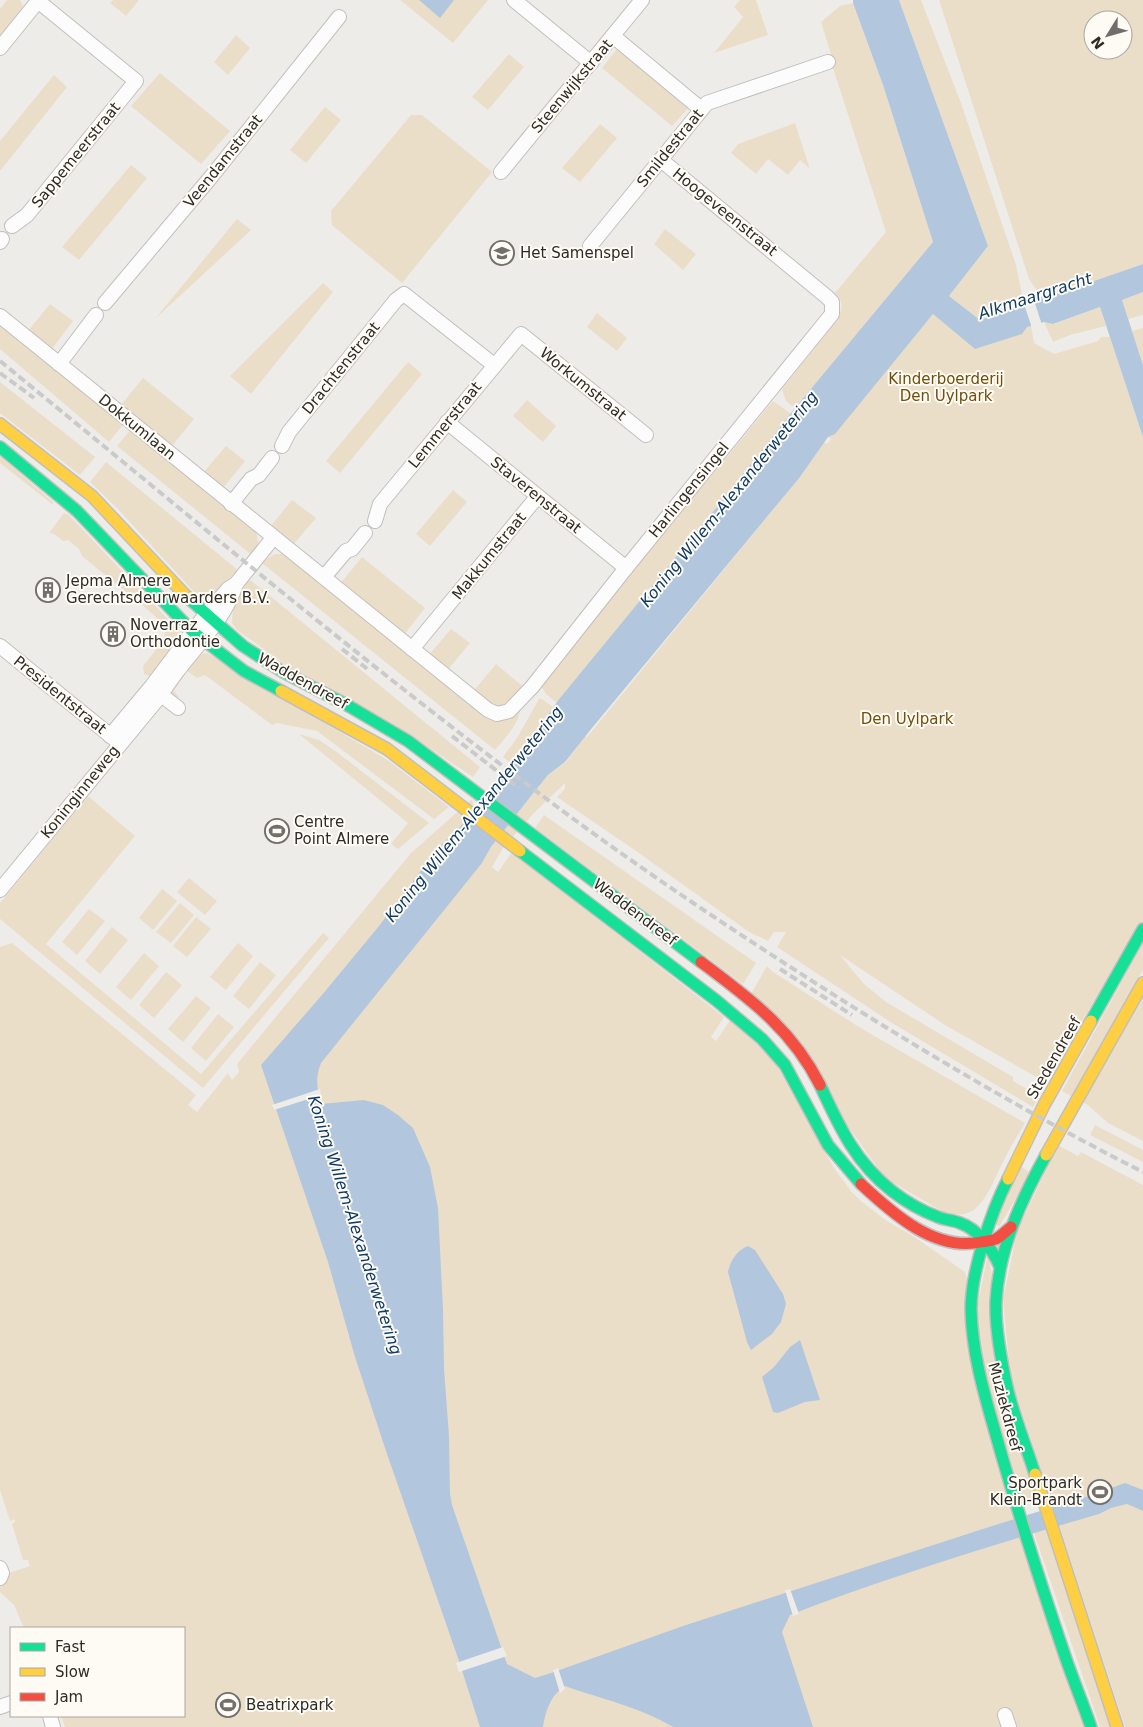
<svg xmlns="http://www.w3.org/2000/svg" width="1143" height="1727" font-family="'DejaVu Sans',sans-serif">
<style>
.green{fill:#ebdec9;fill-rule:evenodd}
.water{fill:#b2c7dd}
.pier{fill:#eeece9}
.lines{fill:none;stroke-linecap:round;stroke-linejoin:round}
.street-casing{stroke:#c1bfbd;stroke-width:16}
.fast-casing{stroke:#c1bfbd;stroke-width:14}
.slow-casing{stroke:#c1bfbd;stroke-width:14}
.jam-casing{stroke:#c1bfbd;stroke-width:14}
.street{stroke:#fcfcfc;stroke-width:14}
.fast{stroke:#16e098;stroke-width:11}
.slow{stroke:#ffcf43;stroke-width:11}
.jam{stroke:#f24e42;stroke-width:11}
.rail{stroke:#cacaca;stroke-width:4;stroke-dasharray:8 4;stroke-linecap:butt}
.labels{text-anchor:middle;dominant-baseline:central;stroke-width:4;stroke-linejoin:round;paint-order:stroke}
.street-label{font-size:15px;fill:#2c2b28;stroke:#fefaf4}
.poi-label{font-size:15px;fill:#2c2b28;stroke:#fefaf4;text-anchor:start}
.park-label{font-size:15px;fill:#6f4f0a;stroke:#fefaf4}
.water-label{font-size:16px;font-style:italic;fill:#0c3b66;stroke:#fefaf4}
</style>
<rect width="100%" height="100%" fill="#eeece9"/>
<g class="green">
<polygon points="7,0 20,0 23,6 0,36 0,9"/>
<polygon points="113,0 139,0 126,16 110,3"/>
<polygon points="400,0 419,0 440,17 454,0 488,0 453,43"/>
<polygon points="740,0 756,0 768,35 714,53 743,17 734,7"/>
<polygon points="899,0 921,0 961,103 1016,265 1023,300 1019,301 1014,308 980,320 949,296 988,246"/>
<path d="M939,0h204v264l-98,34 -8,-3 -1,-6 -7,-10zM1093,20h30v30h-30z"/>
<path d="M853,3l30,82 50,157 -138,166 -9,-7 -4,-12 56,-70c4,-11 6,-18 -3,-26l51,-61 -54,-167 2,-1 -13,-42 19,-16z"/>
<polygon points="236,35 250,48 228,75 214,62"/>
<polygon points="617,49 688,108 672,126 602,68"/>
<polygon points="509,54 524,67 488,110 472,97"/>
<polygon points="160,73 230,131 201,164 131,106"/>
<polygon points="54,75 67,87 0,171 0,141"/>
<polygon points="325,107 341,120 306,163 290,150"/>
<polygon points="411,115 422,115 492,172 402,283 332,225 331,211"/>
<polygon points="795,123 810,169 800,160 788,175 768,159 756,174 731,153 738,144"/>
<polygon points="600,124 617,138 580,182 562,168"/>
<polygon points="131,165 147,178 79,260 62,247"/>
<polygon points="237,219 251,230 155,319"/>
<polygon points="665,229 696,254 683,270 654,244"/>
<polygon points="323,283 333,292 251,394 230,376"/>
<polygon points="1143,292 1143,315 1128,319 1122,300"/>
<polygon points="50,304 73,321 51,350 28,331"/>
<polygon points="1100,307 1106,326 1070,335 1053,342 1044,322 1054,324"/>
<polygon points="597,313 627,338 617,351 587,327"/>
<polygon points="933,313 1027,327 1031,326 1034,343 1054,354 1098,341 1101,337 1110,337 1143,437 1143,920 1045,1082 945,1025 840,955 864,984 886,1002 1013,1077 1013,1081 1039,1096 1033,1107 892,1023 777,947 786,932 774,932 768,941 749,932 636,851 557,797 565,789 565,783 534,813 503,848 492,867 498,872 512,852 724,1017 711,1037 716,1041 731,1019 772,1057 834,1168 851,1191 862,1202 887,1221 913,1236 965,1272 968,1284 967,1310 1086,1727 65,1727 61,1716 184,1716 184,1628 24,1628 14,1605 0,1592 0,1587 6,1574 30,1566 28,1560 23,1560 12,1524 15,1522 14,1519 10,1521 0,1490 0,947 12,943 196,1095 188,1105 197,1112 228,1073 232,1080 239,1072 237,1064 411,853 472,799 484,860 491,847 535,791 548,775 566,762 585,736 587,737 803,473 824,442 827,444 831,439 828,437"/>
<polygon points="0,323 125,422 109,442 0,349"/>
<polygon points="1143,328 1143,365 1132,331"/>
<polygon points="408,362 422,374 340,473 326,461"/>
<polygon points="143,378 194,419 171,447 121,405"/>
<polygon points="0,382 95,457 80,475 0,413"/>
<polygon points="527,400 556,426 543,442 513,416"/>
<polygon points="773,401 790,413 790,415 717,507 557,703 546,694 540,684"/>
<polygon points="130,430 256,530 259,547 253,556 117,446"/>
<polygon points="226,446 245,461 223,488 203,473"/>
<polygon points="0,456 54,503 52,504 0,463"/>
<path d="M106,462l133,109c-13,8 -21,21 -35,28l-7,-4 -79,-86 -28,-27z"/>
<polygon points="453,490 467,502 430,546 416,534"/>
<polygon points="292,500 316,518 293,545 270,527"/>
<polygon points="64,513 69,515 180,632 173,649 152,677 144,674 143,666 163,641 165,633 164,626 153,614 82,556 79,549 68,540 63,541 54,534 49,533"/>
<path d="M275,554h7l5,2 209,163c11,1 16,-3 24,-10 1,12 -17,32 -25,41l-233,-187 6,-5z"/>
<polygon points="362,557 425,608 403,636 340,584"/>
<path d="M249,579l231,188 -7,10 -83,-55 -100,-54 -53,-38 -5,-7c1,-21 4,-27 17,-44z"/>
<polygon points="451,629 470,643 446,672 428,656"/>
<path d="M207,653l182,108 60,46 -15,12 -117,-88 -40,-8 -5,2 -67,-50 -8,3 -10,-7 -13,20 5,6h-7c-5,-13 20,-34 28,-43z"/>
<polygon points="496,664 526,689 509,707 493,709 472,693"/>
<polygon points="539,699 542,699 553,707 512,764 503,757 517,738"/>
<polygon points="299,734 319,740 334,750 429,823 398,849 391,844 408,823"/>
<polygon points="88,796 135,836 46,944 201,1074 323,933 329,938 203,1088 0,919 0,903"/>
<polygon points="544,815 756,963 743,984 535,828"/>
<polygon points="189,878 217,901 205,915 177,892"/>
<polygon points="162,889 177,901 153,930 139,918"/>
<polygon points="180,903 194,915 171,943 156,932"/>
<polygon points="89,909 105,921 77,955 62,942"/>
<polygon points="196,917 211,929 187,957 173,946"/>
<polygon points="112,927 128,940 100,974 85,961"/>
<polygon points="238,943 253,956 226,990 210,977"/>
<polygon points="1143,943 1143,970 1073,1097 1062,1091"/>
<polygon points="144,953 159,966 131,1000 116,987"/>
<polygon points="260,962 276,975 249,1009 233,996"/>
<path d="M767,966l6,6 86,55 166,96c-7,12 -14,23 -20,35 -9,16 -15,38 -30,51 -8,7 -19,6 -30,4l-60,-35 -133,-186z"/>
<polygon points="166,972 182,985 154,1018 139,1005"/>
<polygon points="1143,994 1143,1141 1108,1123 1089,1106 1083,1102"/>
<polygon points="196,996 211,1008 183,1042 168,1029"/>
<polygon points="218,1014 234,1027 206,1061 191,1048"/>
<polygon points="1095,1125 1143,1150 1143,1162 1090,1135"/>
<polygon points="1058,1145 1078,1156 1081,1152 1143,1185 1143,1727 1125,1727 1059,1525 1068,1522 1057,1493 1050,1495 1011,1382 1003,1300 1017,1231"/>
<polygon points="1020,1166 1031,1173 999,1227 992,1220"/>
<polygon points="988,1254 1037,1499 1024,1503 984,1378 975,1317"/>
<polygon points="1047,1529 1114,1727 1100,1727 1034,1533"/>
</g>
<g class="water">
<polygon points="419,0 454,0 440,18"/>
<path d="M853,0h46l89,246 -39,50 31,24 34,-12 5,-7 18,-6 8,3 98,-34v28l-21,8 21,65v72l-43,-130 -47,17 -9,-2 -13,4 -4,1 -5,7 -47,15 -42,-35 -98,120 -7,3 -28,40 -208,251 -27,34 -17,13 -13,16 -44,56 -9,16 -161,200c-6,15 -4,25 0,41l43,-4 19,5 15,10 15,13 17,39 8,41 5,102 1,59 5,67 1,58 2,11 55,159 28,14 16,-5 132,-47 306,-99 103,-32 33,-12 18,7v21l-16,-7 -16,4 -12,6c-103,30 -208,62 -309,101l-8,17 31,95h-140c-33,-20 -72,-28 -108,-41 -15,10 -19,24 -22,41h-63l-21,-66 -73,-210 -31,-94 -27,-95 -67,-197 61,-70 57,-69 59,-78 29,-28 45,-56 48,-66 157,-191 78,-99 138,-166 -50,-157 -30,-82z"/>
<path d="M748,1246l7,4 28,44 3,10 -5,18 -9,12 -21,16 -4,-8 -19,-70c2,-11 9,-22 20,-26z"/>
<polygon points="800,1340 820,1400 805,1402 778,1413 773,1412 762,1377 774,1367 790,1347"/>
</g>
<g class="pier">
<polygon points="1032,294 1042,325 1032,328 1022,298"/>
<polygon points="320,1089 321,1095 274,1110 272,1105"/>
<polygon points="790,1589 799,1614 793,1616 785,1590"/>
<polygon points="503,1647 507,1656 459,1672 456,1663"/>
<polygon points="558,1668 565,1689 560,1693 553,1670"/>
</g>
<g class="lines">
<defs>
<g id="street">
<polyline points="514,0 591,63"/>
<polyline points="613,36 701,109"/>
<polyline points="0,48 38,1 136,81 27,215 12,226"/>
<polyline points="501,172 642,0"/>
<polyline points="0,242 2,239"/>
<polyline points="590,246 707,103 828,62"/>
<polyline points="105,303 211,177 339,17"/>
<polyline points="0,316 488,710 497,714 509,711 532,687 626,568 832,314 832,302 827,297 661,160"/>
<polyline points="59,364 96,315"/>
<polyline points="447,422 626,568"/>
<polyline points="282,446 289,432 396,300 404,294 494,365"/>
<polyline points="231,504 251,479 259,475 272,458"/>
<polyline points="375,521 380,504 521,334 646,435"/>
<polyline points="324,577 346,551 352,549 365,533"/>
<polyline points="0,646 117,741"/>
<polyline points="412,649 537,497"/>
<polyline points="155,690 178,708"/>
<polyline points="110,736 151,687 206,614 228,589 236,584 273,538"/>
<path d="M0,890l161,-195c22,-39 62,-68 75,-111"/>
<polyline points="0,1568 2,1573 0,1578"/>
<polyline points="0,1707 11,1703"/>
<polyline points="1005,1715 1009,1727"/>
<polyline points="50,1716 53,1727"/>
</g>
<g id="fast">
<polyline points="0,447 77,511 192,631 244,671 281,691"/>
<polyline points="186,596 243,646 283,672 347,705 408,741 701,962"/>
<polyline points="520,851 717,1001 762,1039 785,1065 828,1145 861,1184"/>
<polyline points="1091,1021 1143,929"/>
<path d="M820,1085c19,41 35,77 72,106 14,11 30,20 46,26 7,3 15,3 22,6 18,6 33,27 40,44"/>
<path d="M1008,1179c-17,33 -37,93 -37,130 1,50 17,97 30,144 20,69 42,138 65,206 8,23 17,45 25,68"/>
<path d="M1035,1474c-9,-28 -20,-55 -27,-83 -6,-26 -13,-64 -12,-90 3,-53 25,-101 50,-146"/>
</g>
<g id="slow">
<polyline points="0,424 92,496 186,596"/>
<polyline points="281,691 387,749 520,851"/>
<polyline points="1046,1155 1143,983"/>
<polyline points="1008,1179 1044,1105 1091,1021"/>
<polyline points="1035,1474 1117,1727"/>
</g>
<g id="jam">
<path d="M701,962c49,37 91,67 119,123"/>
<path d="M861,1184c31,29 74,68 120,58 5,-1 10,-1 15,-3 5,-3 10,-8 15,-12"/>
</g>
</defs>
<use href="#street" class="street-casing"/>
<use href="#fast" class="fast-casing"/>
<use href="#slow" class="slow-casing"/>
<use href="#jam" class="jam-casing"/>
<use href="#street" class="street"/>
<use href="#fast" class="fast"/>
<use href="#slow" class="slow"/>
<use href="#jam" class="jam"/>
<g class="rail">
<path d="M0,361c179,146 355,295 540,433 94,71 192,136 291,199 101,64 205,125 312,179"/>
<polyline points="0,373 34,398"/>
<polyline points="342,649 370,671"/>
<polyline points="452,736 519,788"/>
<polyline points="780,969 852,1015"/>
</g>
</g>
<defs>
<symbol id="school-ring" viewBox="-11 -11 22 22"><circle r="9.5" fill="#fefaf4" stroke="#706f6c" stroke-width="1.5"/><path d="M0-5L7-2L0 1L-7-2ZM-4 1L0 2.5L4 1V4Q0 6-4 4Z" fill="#706f6c"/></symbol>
<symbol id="building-ring" viewBox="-11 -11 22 22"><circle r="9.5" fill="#fefaf4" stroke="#706f6c" stroke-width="1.5"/><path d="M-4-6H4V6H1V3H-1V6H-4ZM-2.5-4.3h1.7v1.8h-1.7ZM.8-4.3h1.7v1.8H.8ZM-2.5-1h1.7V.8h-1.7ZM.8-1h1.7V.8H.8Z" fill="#706f6c"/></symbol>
<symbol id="stadium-ring" viewBox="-11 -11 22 22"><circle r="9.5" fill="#fefaf4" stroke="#706f6c" stroke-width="1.5"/><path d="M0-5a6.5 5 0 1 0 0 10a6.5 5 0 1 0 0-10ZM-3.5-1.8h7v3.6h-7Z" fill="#706f6c"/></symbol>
</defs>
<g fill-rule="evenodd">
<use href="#school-ring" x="488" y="239" width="28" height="28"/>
<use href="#building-ring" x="34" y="576" width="28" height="28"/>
<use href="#building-ring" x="99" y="620" width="28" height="28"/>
<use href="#stadium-ring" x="263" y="817" width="28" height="28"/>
<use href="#stadium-ring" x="1086" y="1478" width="28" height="28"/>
<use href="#stadium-ring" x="214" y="1691" width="28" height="28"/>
</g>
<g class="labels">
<g class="street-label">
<text transform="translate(572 86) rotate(-50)">Steenwijkstraat</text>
<text transform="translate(670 148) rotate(-51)">Smildestraat</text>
<text transform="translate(76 155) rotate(-51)">Sappemeerstraat</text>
<text transform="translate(223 161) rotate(-51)">Veendamstraat</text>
<text transform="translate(725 212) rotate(39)">Hoogeveenstraat</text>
<text transform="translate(341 368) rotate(-51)">Drachtenstraat</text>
<text transform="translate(583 384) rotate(39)">Workumstraat</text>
<text transform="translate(445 425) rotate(-51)">Lemmerstraat</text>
<text transform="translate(137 427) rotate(39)">Dokkumlaan</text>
<text transform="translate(689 490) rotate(-51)">Harlingensingel</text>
<text transform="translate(536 495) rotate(39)">Staverenstraat</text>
<text transform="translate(489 556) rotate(-51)">Makkumstraat</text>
<text transform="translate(303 681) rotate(29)">Waddendreef</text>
<text transform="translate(60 695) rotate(39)">Presidentstraat</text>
<text transform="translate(80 792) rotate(-51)">Koninginneweg</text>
<text transform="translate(635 912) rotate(37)">Waddendreef</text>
<text transform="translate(1054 1058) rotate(-60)">Stedendreef</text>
<text transform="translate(1005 1407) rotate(75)">Muziekdreef</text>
</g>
<g class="poi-label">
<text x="520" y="253">Het Samenspel</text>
<text x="66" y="581">Jepma Almere<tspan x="66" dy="17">Gerechtsdeurwaarders B.V.</tspan></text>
<text x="130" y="625">Noverraz<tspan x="130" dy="17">Orthodontie</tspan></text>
<text x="294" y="822">Centre<tspan x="294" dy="17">Point Almere</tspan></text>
<text x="1082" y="1483" text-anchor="end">Sportpark<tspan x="1082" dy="17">Klein-Brandt</tspan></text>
<text x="246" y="1705">Beatrixpark</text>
</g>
<g class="park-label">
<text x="946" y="379">Kinderboerderij<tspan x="946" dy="17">Den Uylpark</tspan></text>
<text x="907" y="719">Den Uylpark</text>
</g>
<g class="water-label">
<text transform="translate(1035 296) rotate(-18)">Alkmaargracht</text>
<text transform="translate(729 499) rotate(-51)">Koning Willem-Alexanderwetering</text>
<text transform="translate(474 814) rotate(-51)">Koning Willem-Alexanderwetering</text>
<text transform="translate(355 1225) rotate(72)">Koning Willem-Alexanderwetering</text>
</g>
</g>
<rect x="10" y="1627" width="175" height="90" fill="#fefaf4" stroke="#aaa7a2"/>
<rect x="20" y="1643" width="25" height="8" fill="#16e098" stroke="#aaa7a2"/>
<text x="55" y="1652" font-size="15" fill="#2c2b28">Fast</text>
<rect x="20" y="1668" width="25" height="8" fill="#ffcf43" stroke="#aaa7a2"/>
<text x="55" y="1677" font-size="15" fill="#2c2b28">Slow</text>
<rect x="20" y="1693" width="25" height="8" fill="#f24e42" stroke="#aaa7a2"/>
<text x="55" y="1702" font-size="15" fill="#2c2b28">Jam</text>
<g transform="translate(1108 35) rotate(233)"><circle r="24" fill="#fefaf4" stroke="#aaa7a2"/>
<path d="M0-4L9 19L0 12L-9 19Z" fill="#706f6c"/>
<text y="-8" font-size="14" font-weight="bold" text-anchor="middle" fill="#2c2b28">N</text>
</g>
</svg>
